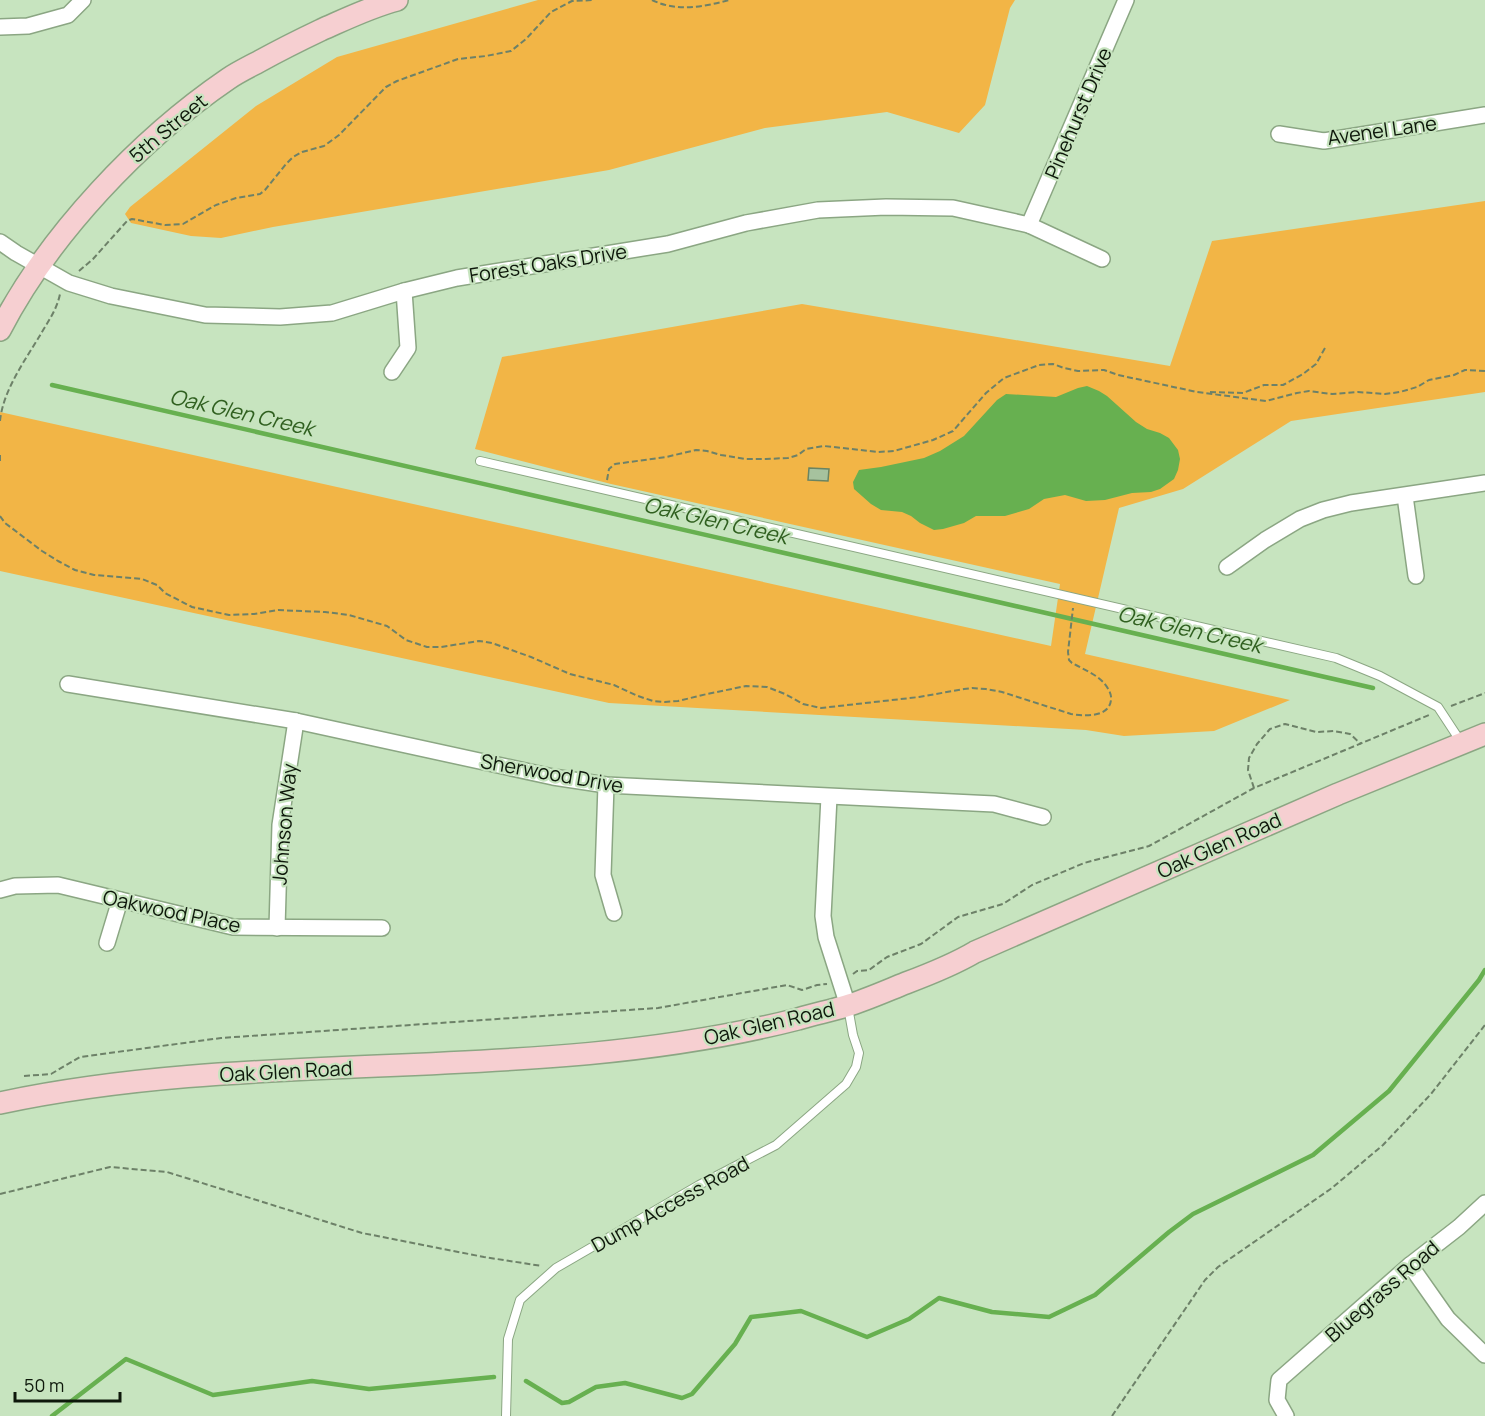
<svg xmlns="http://www.w3.org/2000/svg" width="1485" height="1416" font-family="Manrope,sans-serif">
<style>
.green{fill:#f2b546}
.water{fill:#67b050}
.lines{fill:none;stroke-linecap:round;stroke-linejoin:round}
.stream{stroke:#67b050;stroke-width:4.5}
.building{fill:#a6c29e;stroke:#6a8462;stroke-width:1.5}
.lane-casing{stroke:#8ba683;stroke-width:10}
.street-casing{stroke:#8ba683;stroke-width:18}
.secondary-casing{stroke:#8ba683;stroke-width:24}
.path{stroke:#6d8168;stroke-width:2;stroke-dasharray:6 3;stroke-linecap:butt}
.lane{stroke:#fff;stroke-width:8}
.street{stroke:#fff;stroke-width:15}
.secondary{stroke:#f6cfd1;stroke-width:21}
.labels{text-anchor:middle;dominant-baseline:central;stroke-width:4.5;stroke-linejoin:round;paint-order:stroke}
.street-label{font-size:20px;fill:#0e180b;stroke:#c7e4bf}
.water-label{font-size:21px;font-style:italic;fill:#306020;stroke:#c7e4bf}
</style>
<rect width="100%" height="100%" fill="#c7e4bf"/>
<g class="green">
<polygon points="538,0 1015,0 1010,8 985,105 959,133 887,112 765,128 609,170 273,227 221,238 191,236 131,223 125,214 130,207 256,106 337,57"/>
<polygon points="1485,201 1485,392 1291,421 1183,489 1119,508 1085,654 1290,700 1214,731 1124,736 1086,730 609,703 0,571 0,412 1051,646 1060,584 611,484 475,449 502,357 802,304 1170,366 1212,241"/>
</g>
<polygon class="water" points="1087,386 1099,391 1107,396 1136,422 1147,429 1160,433 1169,438 1178,450 1180,459 1178,470 1174,479 1160,489 1151,492 1132,493 1105,500 1086,501 1065,495 1044,499 1029,509 1005,516 976,516 964,523 943,529 934,530 920,523 911,516 902,512 881,510 871,504 854,489 853,482 859,470 881,467 924,458 940,451 964,436 997,400 1006,394 1056,397 1078,388"/>
<g class="lines">
<g class="stream">
<polyline points="52,385 1373,688"/>
<polyline points="526,1381 562,1403 569,1402 596,1387 625,1383 682,1398 692,1394 735,1344 751,1317 801,1311 867,1337 909,1319 939,1298 992,1312 1049,1317 1095,1295 1169,1232 1193,1214 1313,1155 1389,1091 1479,980 1485,970"/>
<polyline points="52,1416 126,1359 213,1395 312,1381 369,1389 494,1377"/>
</g>
</g>
<polygon class="building" points="809,468 829,469 828,481 808,480"/>
<g class="lines">
<defs>
<g id="lane">
<polyline points="480,461 1336,658 1380,676 1438,707 1461,742"/>
<polyline points="506,1416 508,1339 520,1300 556,1268 699,1185 776,1145 846,1084 856,1067 859,1053 853,1035 848,1007"/>
</g>
<g id="street">
<polyline points="0,27 28,26 68,15 83,0"/>
<polyline points="1279,134 1324,141 1485,115"/>
<polyline points="1029,225 1126,0"/>
<polyline points="0,242 16,253 69,283 111,296 205,315 280,317 332,313 404,291 457,278 668,244 746,223 818,210 886,207 953,208 1029,225 1102,259"/>
<polyline points="392,372 408,348 404,291"/>
<polyline points="1405,496 1416,576"/>
<polyline points="1227,567 1265,540 1300,519 1323,510 1351,503 1485,483"/>
<polyline points="68,684 296,721 553,777 606,785 994,804 1043,817"/>
<polyline points="606,785 603,875 614,913"/>
<polyline points="829,797 823,916 826,937 848,1006"/>
<polyline points="0,890 15,886 58,885 233,927 382,928"/>
<polyline points="277,928 280,825 296,721"/>
<polyline points="107,943 120,900"/>
<polyline points="1410,1265 1448,1319 1485,1355"/>
<polyline points="1286,1416 1277,1400 1279,1380 1410,1265 1459,1227 1485,1203"/>
</g>
<g id="secondary">
<path d="M0,330c49,-95 140,-191 228,-251 10,-7 21,-12 32,-18 20,-11 40,-21 61,-31 25,-11 49,-23 76,-30"/>
<path d="M0,1103c262,-56 537,-17 798,-84 16,-5 32,-8 48,-13 20,-6 40,-15 60,-23 24,-9 47,-18 69,-31l363,-158 147,-60"/>
</g>
</defs>
<use href="#lane" class="lane-casing"/>
<use href="#street" class="street-casing"/>
<use href="#secondary" class="secondary-casing"/>
<g class="path">
<path d="M652,0c24,12 52,7 77,0"/>
<polyline points="79,271 93,259 127,221 132,219 165,225 183,224 216,205 236,198 260,194 265,190 286,164 293,157 302,152 324,146 339,135 386,87 397,81 458,59 486,56 511,51 526,39 551,12 572,1 594,0"/>
<polyline points="1210,392 1243,393 1264,385 1283,385 1303,374 1316,364 1325,348"/>
<path d="M0,421c3,-31 26,-62 42,-89 7,-12 15,-23 18,-38"/>
<polyline points="0,455 0,464"/>
<polyline points="607,480 609,469 615,464 666,457 696,450 707,451 721,455 745,459 766,459 788,458 798,455 806,449 824,446 878,452 894,451 933,440 953,431 986,393 1004,378 1039,365 1053,364 1064,368 1078,371 1104,370 1118,375 1197,392 1266,401 1297,393 1309,391 1332,394 1358,392 1385,394 1400,392 1417,387 1429,380 1454,375 1465,370 1485,371"/>
<path d="M0,516l5,7 37,28 16,10 17,9 19,5 48,4 15,6 8,8 27,14 37,8 25,-1 24,-4 47,2 24,3 38,11 19,14 21,7h14l38,-6 13,2 39,14 39,17 44,11 24,11 15,5 12,1 13,-1 29,-7 39,-8 21,1 18,7 18,10 18,4 98,-11 45,-8 8,-1 14,1 16,3 69,22c13,2 38,4 40,-14 1,-6 -3,-12 -7,-17 -8,-9 -21,-14 -32,-20l-3,-3 -1,-8 5,-44"/>
<polyline points="1451,706 1485,693"/>
<polyline points="1254,788 1248,770 1249,758 1257,744 1270,729 1285,724 1316,732 1334,731 1350,734 1361,744"/>
<polyline points="853,974 857,971 869,970 887,957 921,944 958,917 1003,904 1032,885 1084,863 1149,846 1254,788 1429,715"/>
<polyline points="24,1076 51,1074 80,1057 221,1038 658,1008 787,985 802,990 817,985 827,984"/>
<polyline points="0,1194 110,1167 167,1172 362,1233 484,1257 542,1266"/>
<polyline points="1112,1416 1205,1280 1218,1267 1332,1188 1383,1145 1431,1094 1485,1025"/>
</g>
<use href="#lane" class="lane"/>
<use href="#street" class="street"/>
<use href="#secondary" class="secondary"/>
</g>
<g class="labels">
<g class="street-label">
<text transform="translate(1078 113) rotate(-67)">Pinehurst Drive</text>
<text transform="translate(168 128) rotate(-40)">5th Street</text>
<text transform="translate(1382 130) rotate(-8)">Avenel Lane</text>
<text transform="translate(548 263) rotate(-9)">Forest Oaks Drive</text>
<text transform="translate(552 773) rotate(10)">Sherwood Drive</text>
<text transform="translate(284 824) rotate(-85)">Johnson Way</text>
<text transform="translate(1219 845) rotate(-24)">Oak Glen Road</text>
<text transform="translate(172 911) rotate(12)">Oakwood Place</text>
<text transform="translate(769 1023) rotate(-13)">Oak Glen Road</text>
<text transform="translate(286 1071) rotate(-3)">Oak Glen Road</text>
<text transform="translate(670 1204) rotate(-29)">Dump Access Road</text>
<text transform="translate(1382 1291) rotate(-41)">Bluegrass Road</text>
</g>
<g class="water-label">
<text transform="translate(242 412) rotate(13)">Oak Glen Creek</text>
<text transform="translate(716 520) rotate(13)">Oak Glen Creek</text>
<text transform="translate(1190 629) rotate(13)">Oak Glen Creek</text>
</g>
</g>
<path d="M15 1392v9h105v-9" fill="none" stroke="#0e180b" stroke-width="3"/>
<text x="24" y="1392" font-size="18" fill="#0e180b" stroke="#c7e4bf" stroke-width="4.5" paint-order="stroke">50 m</text>
</svg>
